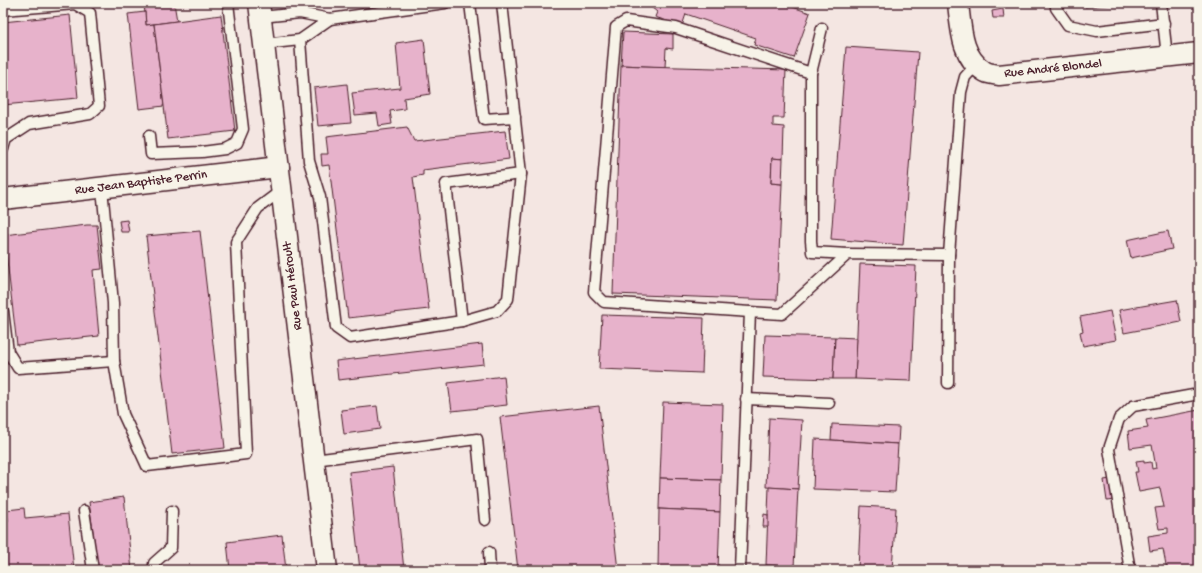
<svg xmlns="http://www.w3.org/2000/svg" width="1202" height="573" font-family="'Gochi Hand',sans-serif">
<style>
.building{fill:#e7b2cb;stroke:#4a1f2b}
.lines{fill:none;stroke-linecap:round;stroke-linejoin:round}
.service-casing{stroke:#4a1f2b;stroke-width:13}
.minor-casing{stroke:#4a1f2b;stroke-width:23}
.service{stroke:#f7f3e8;stroke-width:10}
.minor{stroke:#f7f3e8;stroke-width:20}
.labels{text-anchor:middle;dominant-baseline:central;stroke-width:4;stroke-linejoin:round;paint-order:stroke}
.street-label{font-size:13px;fill:#4a1f2b;stroke:#f7f3e8}
</style>
<rect width="100%" height="100%" fill="#f4e6e2"/>
<filter id="ink" filterUnits="userSpaceOnUse"><feTurbulence type="fractalNoise" baseFrequency=".025" numOctaves="2"/><feDisplacementMap in="SourceGraphic" scale="8" xChannelSelector="R" yChannelSelector="G"/><feConvolveMatrix kernelMatrix="1 2 1 2 8 2 1 2 1" color-interpolation-filters="sRGB"/></filter>
<g filter="url(#ink)">
<g class="building">
<polygon points="144,3 174,3 177,21 146,25"/>
<polygon points="653,3 781,3 810,13 794,58 754,45 756,38 686,14 682,26 655,17 657,12 651,7"/>
<polygon points="1085,3 1125,3 1085,7"/>
<polygon points="1003,9 1004,18 993,18 992,11"/>
<polygon points="145,12 146,25 154,24 164,106 139,109 128,14"/>
<polygon points="70,15 78,98 3,105 3,22"/>
<polygon points="221,15 235,131 168,139 154,24"/>
<polygon points="623,32 673,34 673,49 666,48 665,67 621,65"/>
<polygon points="424,39 430,94 404,98 405,109 390,111 392,124 379,126 377,113 355,115 352,93 400,88 396,43"/>
<polygon points="846,47 918,52 903,245 831,239"/>
<polygon points="621,65 643,66 786,70 784,118 773,118 773,126 784,127 783,159 772,158 771,183 782,184 777,300 613,294"/>
<polygon points="347,84 351,123 318,126 314,88"/>
<polygon points="407,127 414,141 505,131 509,159 423,170 423,175 413,177 429,309 348,318 329,165 322,166 321,154 328,154 326,137"/>
<polygon points="772,158 783,159 782,184 771,183"/>
<polygon points="127,220 129,232 121,232 119,221"/>
<polygon points="87,225 97,225 102,269 93,270 99,336 17,345 4,235"/>
<polygon points="200,231 225,448 172,454 146,236"/>
<polygon points="1168,231 1172,249 1131,258 1127,240"/>
<polygon points="860,264 916,266 911,381 855,379"/>
<polygon points="1177,300 1181,322 1124,333 1119,310"/>
<polygon points="1110,311 1116,340 1083,346 1080,332 1083,331 1080,317"/>
<polygon points="602,315 704,318 702,373 599,369"/>
<polygon points="765,335 835,337 833,379 763,377"/>
<polygon points="835,337 857,338 855,379 833,379"/>
<polygon points="482,344 484,364 338,380 336,361"/>
<polygon points="504,376 507,405 452,411 448,383"/>
<polygon points="663,402 723,404 721,480 660,478"/>
<polygon points="377,406 380,429 344,434 341,410"/>
<polygon points="599,406 618,570 518,570 500,417"/>
<polygon points="1199,410 1199,570 1167,570 1163,549 1150,551 1148,536 1168,533 1168,528 1159,529 1155,508 1164,507 1160,488 1139,492 1135,472 1138,472 1136,461 1144,460 1144,463 1151,462 1152,469 1156,468 1152,445 1130,448 1128,431 1148,428 1146,420"/>
<polygon points="769,418 802,420 798,489 766,487"/>
<polygon points="832,424 899,427 898,444 831,440"/>
<polygon points="815,439 898,444 895,492 813,489"/>
<polygon points="393,467 404,570 360,570 349,472"/>
<polygon points="660,478 721,480 720,512 659,509"/>
<polygon points="1110,479 1114,500 1107,501 1104,480"/>
<polygon points="769,487 798,489 794,567 766,565"/>
<polygon points="124,497 132,570 98,570 89,502"/>
<polygon points="861,506 896,508 892,570 858,570"/>
<polygon points="24,508 25,518 68,514 74,570 3,570 3,521 8,521 7,510"/>
<polygon points="659,509 720,512 718,570 658,570"/>
<polygon points="764,514 768,515 768,527 763,527"/>
<polygon points="282,535 286,570 230,570 227,542"/>
</g>
<g class="lines">
<defs>
<g id="service">
<polyline points="470,3 484,119 515,117"/>
<polyline points="1056,3 1056,8 1068,25 1097,31 1164,23"/>
<polyline points="1161,3 1167,56"/>
<polyline points="3,10 75,4 90,13 99,106 90,114 29,124 6,139 3,149"/>
<polyline points="261,17 300,13 330,19 445,3"/>
<polyline points="822,28 811,73 811,241 812,252 848,254"/>
<polyline points="300,40 309,161 320,197 336,328 350,338 462,321 497,311 508,299 521,174 502,3"/>
<polyline points="264,44 300,40 330,19"/>
<polyline points="149,136 151,154 202,152 225,149 237,143 243,129 228,3"/>
<polyline points="102,188 113,303 114,361 123,414 147,466 246,454 236,242 258,208 282,190"/>
<polyline points="3,311 8,352 18,368 114,361"/>
<polyline points="750,312 604,302 594,292 616,27 626,21 676,28 811,73"/>
<polyline points="462,321 446,184 521,174"/>
<polyline points="948,383 949,255"/>
<polyline points="746,399 829,403"/>
<polyline points="314,460 477,439 485,520"/>
<polyline points="84,511 93,570"/>
<polyline points="489,552 490,570"/>
<polyline points="154,570 154,563 171,548 172,511"/>
<polyline points="740,570 750,312 782,314 848,254 949,255 961,92 965,77 976,65"/>
<polyline points="1130,570 1109,449 1119,419 1133,406 1199,394"/>
</g>
<g id="minor">
<polyline points="259,3 327,570"/>
<path d="M958,3c3,24 3,54 26,68 4,3 10,3 15,4l200,-22"/>
<polyline points="3,199 279,167"/>
</g>
</defs>
<use href="#service" class="service-casing"/>
<use href="#minor" class="minor-casing"/>
<use href="#service" class="service"/>
<use href="#minor" class="minor"/>
</g>
</g>
<g class="labels">
<g class="street-label">
<text transform="translate(1053 69) rotate(-6)">Rue André Blondel</text>
<text transform="translate(141 183) rotate(-7)">Rue Jean Baptiste Perrin</text>
<text transform="translate(293 286) rotate(-97)">Rue Paul Héroult</text>
</g>
</g>
<rect width="1202" height="573" fill="none" stroke="#f7f3e8" stroke-width="16"/>
<rect x="8" y="8" width="1186" height="557" fill="none" stroke="#4a1f2b" stroke-width="1.5" filter="url(#ink)"/>
</svg>
